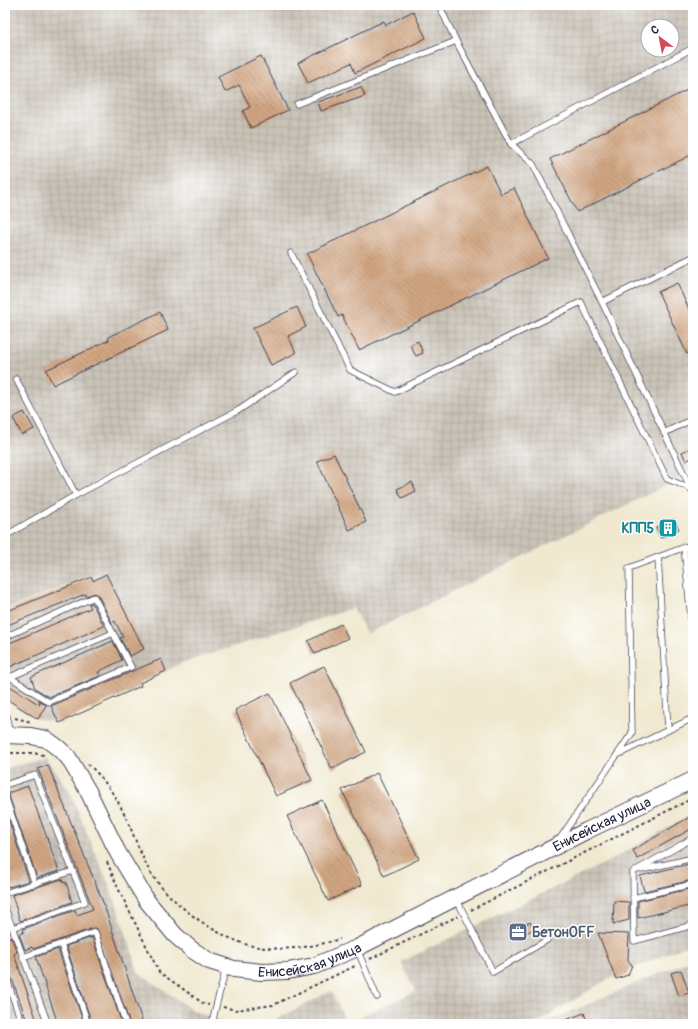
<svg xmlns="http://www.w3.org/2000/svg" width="698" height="1029" font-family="Pangolin,sans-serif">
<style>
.industrial{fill:url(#industrial-grid);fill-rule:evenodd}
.building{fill:url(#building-back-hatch)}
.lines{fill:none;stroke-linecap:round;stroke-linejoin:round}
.lane-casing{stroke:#414051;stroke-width:7}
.secondary-casing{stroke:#414051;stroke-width:18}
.path{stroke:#414051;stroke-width:2;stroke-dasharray:3 3;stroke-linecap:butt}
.lane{stroke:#fff;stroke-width:5.5}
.secondary{stroke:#fff;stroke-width:16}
.labels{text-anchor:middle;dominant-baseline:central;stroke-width:3;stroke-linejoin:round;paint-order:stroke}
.culture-label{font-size:14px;font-weight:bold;fill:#0d838f;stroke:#fff;text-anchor:end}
.street-label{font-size:14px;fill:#22223b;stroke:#fff}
.service-label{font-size:14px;font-weight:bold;fill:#4e5e75;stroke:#fff;text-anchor:start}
</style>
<defs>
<pattern id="industrial-grid" width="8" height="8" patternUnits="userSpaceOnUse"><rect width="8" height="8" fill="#cac3b8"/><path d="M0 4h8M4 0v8" fill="none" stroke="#ada79f"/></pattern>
<pattern id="building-back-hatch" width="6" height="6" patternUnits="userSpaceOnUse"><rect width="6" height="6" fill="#d1a682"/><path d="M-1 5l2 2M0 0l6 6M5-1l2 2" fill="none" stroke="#a9876c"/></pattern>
</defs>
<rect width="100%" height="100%" fill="#fff"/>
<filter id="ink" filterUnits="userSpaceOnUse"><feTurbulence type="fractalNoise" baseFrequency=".025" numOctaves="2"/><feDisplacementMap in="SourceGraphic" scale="8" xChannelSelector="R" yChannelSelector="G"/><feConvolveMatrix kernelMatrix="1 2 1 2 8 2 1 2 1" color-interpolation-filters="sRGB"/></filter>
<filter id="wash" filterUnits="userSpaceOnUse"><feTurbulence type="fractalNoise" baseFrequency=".012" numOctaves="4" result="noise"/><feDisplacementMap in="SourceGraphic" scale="16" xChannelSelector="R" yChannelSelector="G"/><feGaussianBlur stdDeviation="0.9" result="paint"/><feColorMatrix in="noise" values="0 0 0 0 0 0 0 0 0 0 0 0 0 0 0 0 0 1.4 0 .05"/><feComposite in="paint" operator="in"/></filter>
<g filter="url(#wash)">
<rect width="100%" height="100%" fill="#f0e9d0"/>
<g class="industrial">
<path d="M5,5h688v467l-326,162 -14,-26 -171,55 -42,20 1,3 -82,37 -21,-4 -33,-19v-88l87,-35 17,-9 -104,42zM648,26h24v24h-24z"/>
<polygon points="45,757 70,792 115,900 139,973 194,1011 226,1024 5,1024 5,768"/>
<polygon points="693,813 693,943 608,979 535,1024 267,1024 331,991 347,1023 416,991 401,962 609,861"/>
<polygon points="693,959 693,1024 542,1024"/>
</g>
<g id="blocks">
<g class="building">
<polygon points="413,11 426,38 355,73 351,63 308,83 298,63 384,21 386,25"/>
<polygon points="261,56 288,110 251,128 243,111 250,107 239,85 225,92 218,77"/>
<polygon points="361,87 365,96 321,111 318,102"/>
<polygon points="693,87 693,154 577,212 550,159"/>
<polygon points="487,166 501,194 514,188 548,258 359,350 342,315 338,317 307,254"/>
<polygon points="677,283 693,318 693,351 687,354 658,292"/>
<polygon points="297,307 306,327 288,336 296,353 271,365 253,328"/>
<polygon points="160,312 168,330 53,385 46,370 109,340 108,337"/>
<polygon points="418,341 423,353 416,356 410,345"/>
<polygon points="24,412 34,429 22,435 13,418"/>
<polygon points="693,447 693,457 686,461 682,452"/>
<polygon points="334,454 366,522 349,530 317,461"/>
<polygon points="412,482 416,491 402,498 397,489"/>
<polygon points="674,519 679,529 661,538 656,527"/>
<polygon points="106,574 144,649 130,656 120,638 123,637 115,621 112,623 98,595 95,593 86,596 85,594 5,626 5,612 92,577 93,581"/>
<polygon points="92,603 104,626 5,669 5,645 91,608 89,604"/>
<polygon points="341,624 348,638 315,654 308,641"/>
<polygon points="113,641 122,660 98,672 100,676 49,697 35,688 31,677"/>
<polygon points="161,659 166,671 140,683 141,686 59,723 51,706"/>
<polygon points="324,666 366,752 332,769 290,683"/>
<polygon points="5,683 40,705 39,700 46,705 38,719 5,698"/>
<polygon points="270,693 312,780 276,796 235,710"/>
<polygon points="48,765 104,905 143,1024 130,1024 97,929 94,928 33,949 32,947 25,950 19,934 24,932 23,929 75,910 77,915 93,909 38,769"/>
<polygon points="377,773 419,859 384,876 342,790"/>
<polygon points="28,786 59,871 37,878 8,793"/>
<polygon points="322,800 362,885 328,901 287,816"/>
<polygon points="5,809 29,881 9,887 9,886 7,887 5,882"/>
<polygon points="693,815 693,828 637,859 633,850"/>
<polygon points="693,863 693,880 644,891 640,876"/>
<polygon points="62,879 63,883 66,882 72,902 20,921 12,895"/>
<polygon points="693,888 693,905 638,918 638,901"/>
<polygon points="614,901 629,902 629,920 613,924"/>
<polygon points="530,922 534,929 516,938 512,931"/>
<polygon points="5,932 6,932 8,938 11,937 17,952 14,954 38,1024 28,1024 5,959"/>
<polygon points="598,933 629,934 628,960 632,965 628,975 616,979"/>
<polygon points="92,937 122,1024 92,1024 66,946"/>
<polygon points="58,949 84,1024 58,1024 36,957"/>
<polygon points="681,970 689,993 679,996 671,973"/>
<polygon points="584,1013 588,1024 558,1024 558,1023"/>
</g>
</g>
</g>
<g filter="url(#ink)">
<use href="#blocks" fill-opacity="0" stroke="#414051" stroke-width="1"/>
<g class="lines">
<defs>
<g id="lane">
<polyline points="439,5 456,41 511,144 533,164 602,302 693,493"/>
<polyline points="297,104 456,41"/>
<polyline points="511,144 693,48"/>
<polyline points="291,253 350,370 395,392 581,302 667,479 690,488"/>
<polyline points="602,302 693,257"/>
<polyline points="16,379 76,495"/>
<polyline points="664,433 693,419"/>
<polyline points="5,536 76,495 239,410 296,372"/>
<polyline points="684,547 693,639"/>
<polyline points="658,557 668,730"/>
<polyline points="5,637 94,597 113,633 10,677"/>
<polyline points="5,674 49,702 131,667 113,633"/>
<polyline points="5,714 7,716 9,735"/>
<polyline points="617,755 693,718"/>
<polyline points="5,785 35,775 85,902 13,928"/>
<polyline points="5,796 35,884"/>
<polyline points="693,838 633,872 634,941 693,925"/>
<polyline points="559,840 632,733 629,568 693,544"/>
<polyline points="641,870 693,858"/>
<polyline points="5,893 73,871"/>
<polyline points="456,898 493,972 547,940"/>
<polyline points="633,898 693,884"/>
<polyline points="5,908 48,1024"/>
<polyline points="61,944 88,1024"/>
<polyline points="357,949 377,997"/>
<polyline points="23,957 95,932 126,1024"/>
<polyline points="5,974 22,1024"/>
<polyline points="212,1024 216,1006 226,968"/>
</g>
<g id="secondary">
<path id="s1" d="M5,735l26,1 15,3 11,8 11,10 20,34 30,62 29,48 28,34 16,14 18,12 25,8 28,3 26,-1 26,-5 43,-18 229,-117 107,-51"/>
</g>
</defs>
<use href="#lane" class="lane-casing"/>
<use href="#secondary" class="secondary-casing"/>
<g class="path">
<polyline points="15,718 32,722"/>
<polyline points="5,753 33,753 44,755"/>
<path d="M88,764c12,11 22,24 30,38 12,21 19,45 30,66 17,32 70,71 105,78 28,6 60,1 87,-7"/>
<polyline points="107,862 119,890 159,972 204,1004 209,1005"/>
<polyline points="471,910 693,798"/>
<polyline points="370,959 458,916"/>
<polyline points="223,1007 236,1010 273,1005 355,966"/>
</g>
<use href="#lane" class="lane"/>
<use href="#secondary" class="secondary"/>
</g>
</g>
<defs>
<symbol id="building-square" viewBox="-11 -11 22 22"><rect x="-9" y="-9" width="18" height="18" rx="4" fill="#0f9aa8" stroke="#fff"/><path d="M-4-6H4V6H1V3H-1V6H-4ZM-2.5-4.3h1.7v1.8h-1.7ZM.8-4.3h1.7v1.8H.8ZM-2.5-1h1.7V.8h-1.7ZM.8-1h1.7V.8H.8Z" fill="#fff"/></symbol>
<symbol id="office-square" viewBox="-11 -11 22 22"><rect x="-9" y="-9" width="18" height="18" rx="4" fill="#5c6f8a" stroke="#fff"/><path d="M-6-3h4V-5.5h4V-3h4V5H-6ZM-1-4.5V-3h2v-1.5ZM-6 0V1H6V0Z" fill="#fff"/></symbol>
</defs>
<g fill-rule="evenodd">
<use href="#building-square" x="657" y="517" width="22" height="22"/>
<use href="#office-square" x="507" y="921" width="22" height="22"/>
</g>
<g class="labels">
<g class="culture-label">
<text x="654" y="528">КПП5</text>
</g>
<g class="street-label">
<text stroke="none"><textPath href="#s1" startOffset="749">Енисейская улица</textPath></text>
<text stroke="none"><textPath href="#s1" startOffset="425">Енисейская улица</textPath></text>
</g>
<g class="service-label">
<text x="532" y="932">БетонOFF</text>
</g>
</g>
<rect width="698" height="1029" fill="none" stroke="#fff" stroke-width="20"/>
<g transform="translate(660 38) rotate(328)"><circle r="19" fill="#ffffff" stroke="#a7a7b1"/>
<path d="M0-3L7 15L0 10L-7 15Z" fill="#d1495b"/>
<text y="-6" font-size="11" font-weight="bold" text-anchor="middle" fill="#22223b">С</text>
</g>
</svg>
